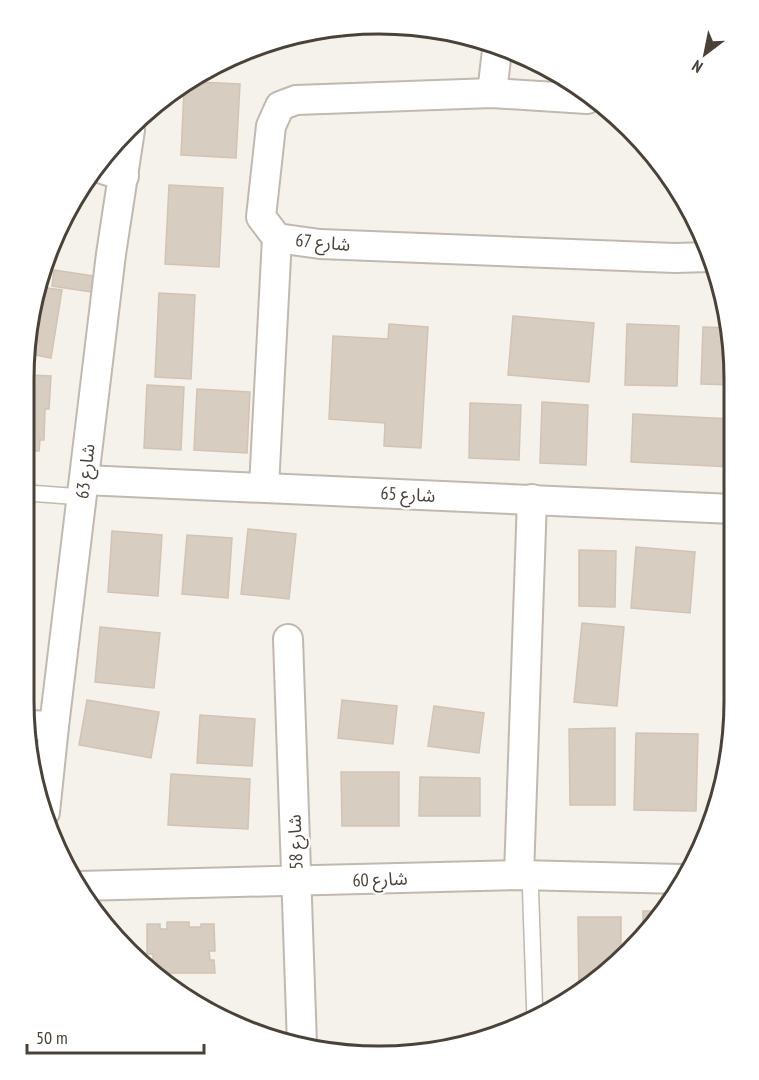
<svg xmlns="http://www.w3.org/2000/svg" width="759" height="1080" font-family="'PT Sans Narrow','Noto Sans Arabic',sans-serif">
<style>
.building{fill:#d7cdc0;stroke:#d2c4b3;stroke-width:1.5}
.lines{fill:none;stroke-linecap:round;stroke-linejoin:round}
.lane-casing{stroke:#c1b9ad;stroke-width:18}
.street-casing{stroke:#c1b9ad;stroke-width:32}
.lane{stroke:#fff;stroke-width:15}
.street{stroke:#fff;stroke-width:28}
.labels{text-anchor:middle;dominant-baseline:central;stroke-width:4.5;stroke-linejoin:round;paint-order:stroke}
.street-label{font-size:18px;fill:#4a4238;stroke:#fff}
.rim{fill:none;stroke:#4a4238;stroke-width:3}
</style>
<rect width="100%" height="100%" fill="#f5f1eb"/>
<g class="building">
<polygon points="197,82 240,84 236,158 181,155 184,90"/>
<polygon points="169,185 223,188 219,267 165,264"/>
<polygon points="54,270 93,276 91,292 52,286"/>
<polygon points="39,287 62,290 51,358 30,354 31,310"/>
<polygon points="159,293 195,295 191,379 155,377"/>
<polygon points="513,316 594,323 589,382 508,375"/>
<polygon points="389,324 428,327 421,448 384,446 385,423 329,419 333,336 388,339"/>
<polygon points="627,324 679,326 677,386 625,385"/>
<polygon points="703,327 730,328 732,385 701,384"/>
<polygon points="30,375 51,376 49,409 45,409 44,440 40,440 39,451 28,451"/>
<polygon points="147,385 184,387 181,450 144,448"/>
<polygon points="197,389 250,392 247,453 194,450"/>
<polygon points="542,402 588,405 586,465 540,463"/>
<polygon points="470,403 521,405 519,460 469,458"/>
<polygon points="633,414 732,419 733,467 631,462"/>
<polygon points="248,529 296,534 289,599 241,594"/>
<polygon points="112,531 162,535 158,596 108,592"/>
<polygon points="27,533 34,533 30,595 26,594"/>
<polygon points="187,535 232,538 228,598 182,594"/>
<polygon points="636,547 695,552 690,613 631,608"/>
<polygon points="579,550 616,551 615,607 579,606"/>
<polygon points="582,623 624,627 617,706 574,702"/>
<polygon points="100,627 160,633 154,688 95,682"/>
<polygon points="87,700 159,712 151,758 79,745"/>
<polygon points="342,700 397,706 393,744 338,738"/>
<polygon points="434,706 484,713 479,753 428,746"/>
<polygon points="200,715 255,719 252,766 197,763"/>
<polygon points="615,728 615,805 570,805 569,729"/>
<polygon points="636,733 698,734 696,811 634,810"/>
<polygon points="341,772 399,772 399,826 342,826"/>
<polygon points="171,774 250,779 248,829 168,825"/>
<polygon points="420,777 480,778 480,816 419,816"/>
<polygon points="643,911 657,911 643,929"/>
<polygon points="578,917 621,917 621,958 614,968 579,991"/>
<polygon points="167,922 189,922 189,927 201,927 201,924 214,924 215,951 209,951 210,960 214,960 215,973 154,973 147,969 146,962 153,962 153,954 147,954 147,924 160,924 160,929 167,929"/>
</g>
<g class="lines">
<defs>
<g id="lane">
<polyline points="28,493 82,497"/>
<polyline points="530,875 535,1020"/>
</g>
<g id="street">
<polyline points="492,93 497,50"/>
<polyline points="587,99 492,93 296,100 280,106 271,126 261,217 277,238 320,244 675,258 709,257"/>
<polyline points="99,168 124,176"/>
<polyline points="84,480 733,509"/>
<polyline points="264,487 277,238"/>
<polyline points="288,639 302,1045"/>
<polyline points="27,725 54,726"/>
<polyline points="45,812 54,726 111,254 130,130"/>
<polyline points="519,875 532,499"/>
<polyline points="79,886 519,875 682,879"/>
</g>
</defs>
<use href="#lane" class="lane-casing"/>
<use href="#street" class="street-casing"/>
<use href="#lane" class="lane"/>
<use href="#street" class="street"/>
</g>
<g class="labels">
<g class="street-label">
<text transform="translate(323 242) rotate(5)">شارع 67</text>
<text transform="translate(85 471) rotate(-83)">شارع 63</text>
<text transform="translate(408 494) rotate(3)">شارع 65</text>
<text transform="translate(295 842) rotate(-92)">شارع 58</text>
<text transform="translate(380 879) rotate(-2)">شارع 60</text>
</g>
</g>
<path d="M0 0H759V1080H0ZM379 34H379A345 345 0 0 1 724 379V701A345 345 0 0 1 379 1046H379A345 345 0 0 1 34 701V379A345 345 0 0 1 379 34Z" fill="#fff" fill-rule="evenodd"/>
<path class="rim" d="M379 34H379A345 345 0 0 1 724 379V701A345 345 0 0 1 379 1046H379A345 345 0 0 1 34 701V379A345 345 0 0 1 379 34Z"/>
<g transform="translate(705 54) rotate(212)" stroke="#ffffff" stroke-width="4.5" paint-order="stroke">
<path d="M0-4.5L10 22L0 15L-10 22Z" fill="#4a4238"/>
<text y="-9" font-size="16" font-weight="bold" text-anchor="middle" fill="#4a4238">N</text>
</g>
<path d="M27 1044v9h177v-9" fill="none" stroke="#4a4238" stroke-width="3"/>
<text x="36" y="1044" font-size="18" fill="#4a4238" stroke="#ffffff" stroke-width="4.5" paint-order="stroke">50 m</text>
</svg>
